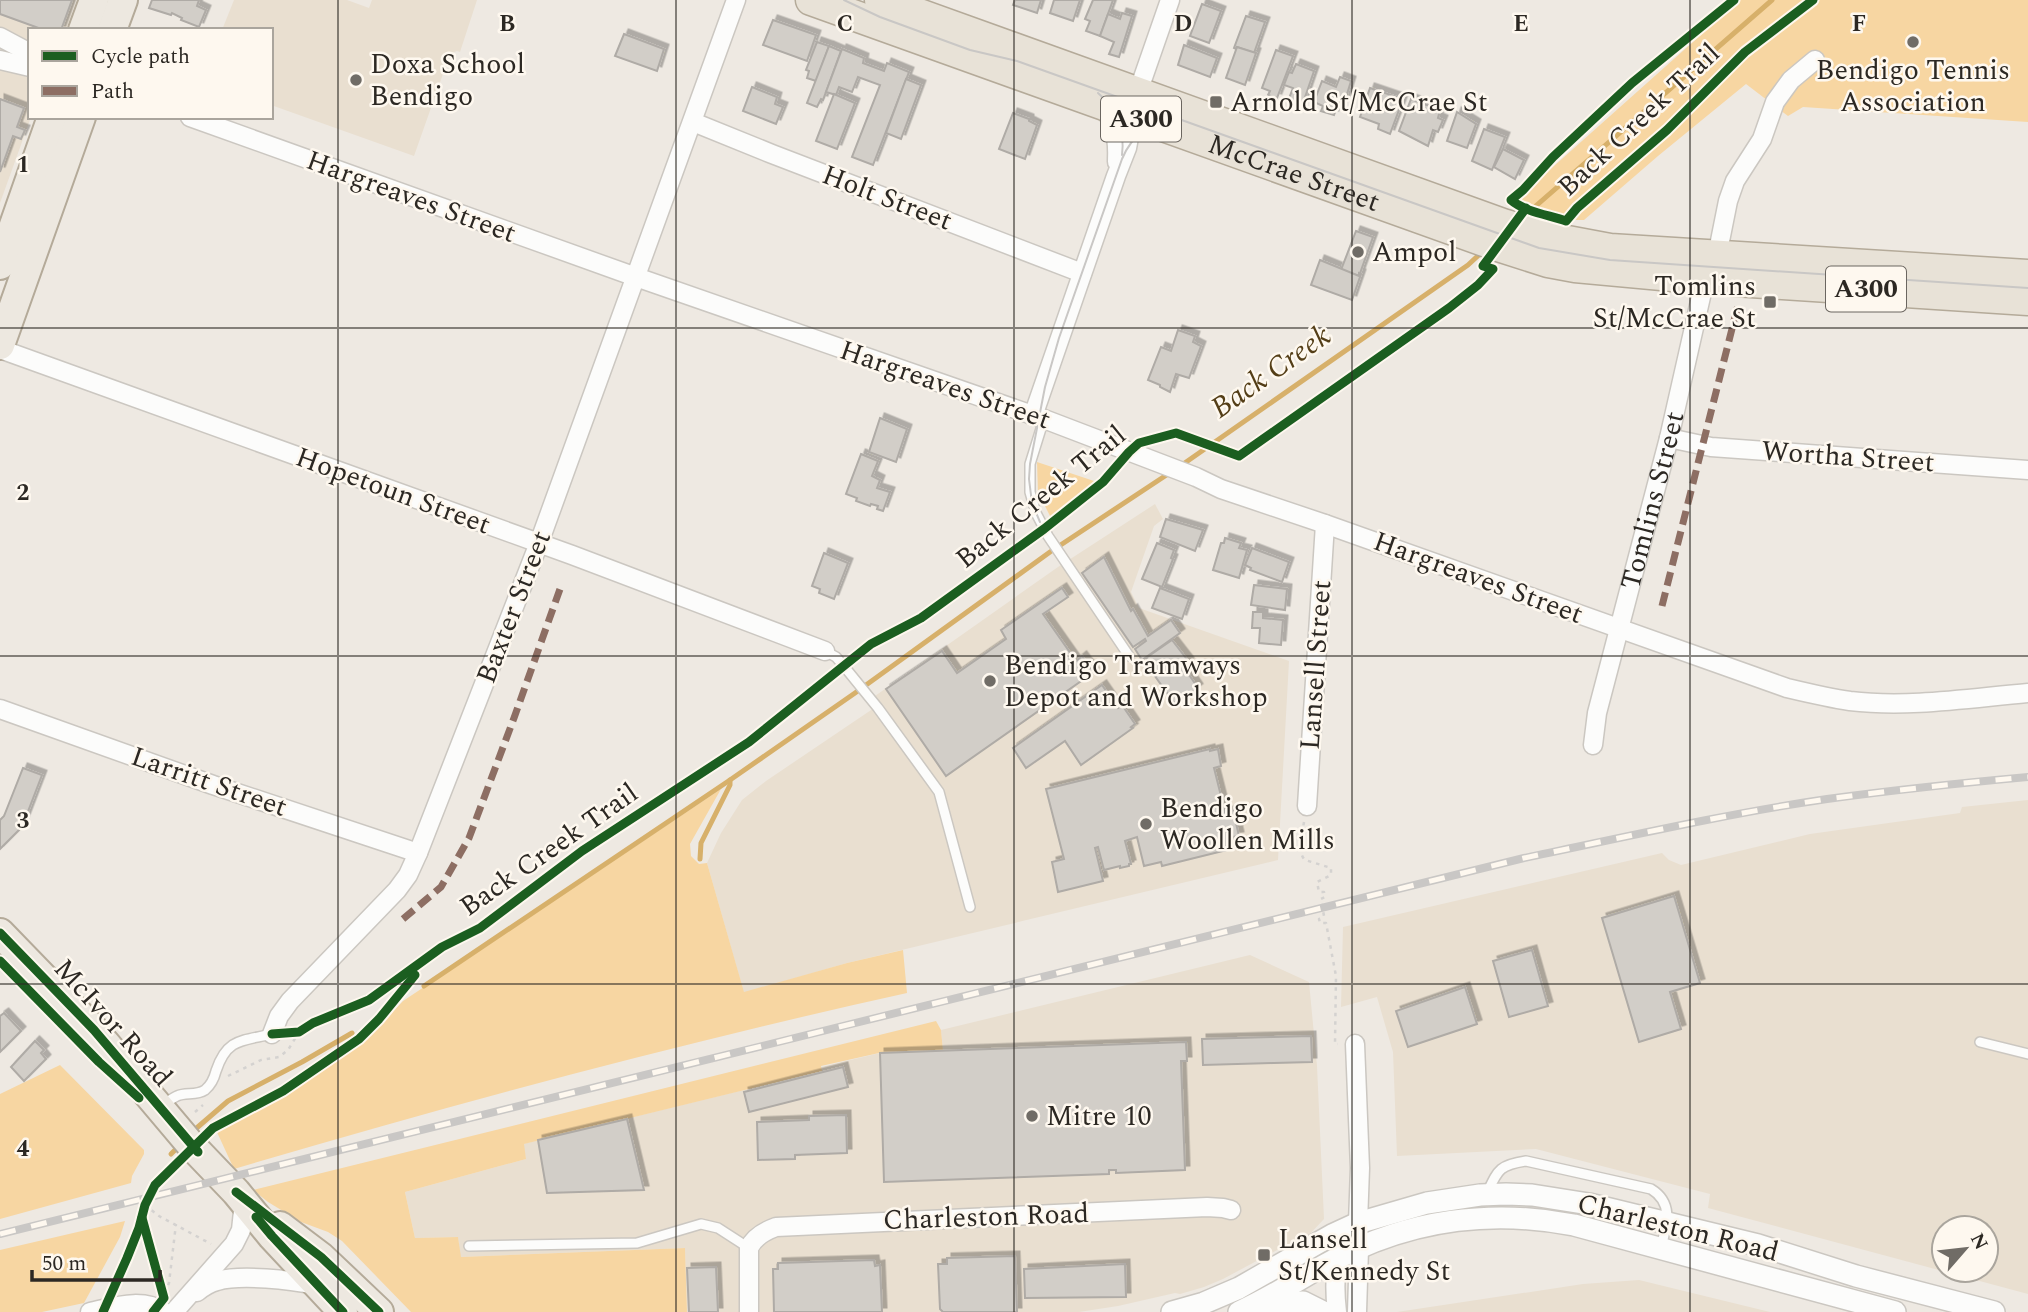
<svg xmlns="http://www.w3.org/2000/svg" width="2028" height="1312" font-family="Spectral,serif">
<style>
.built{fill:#e9dfd0;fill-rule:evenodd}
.green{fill:#f7d6a2}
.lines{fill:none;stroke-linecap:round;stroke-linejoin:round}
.stream{stroke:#d7b06a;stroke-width:5}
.building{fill:#d2cec8;stroke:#afaba6;stroke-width:2;filter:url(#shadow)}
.service-casing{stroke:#cbc7c1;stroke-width:12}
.minor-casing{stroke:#cbc7c1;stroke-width:21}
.tertiary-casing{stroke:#cbc7c1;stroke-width:24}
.primary-casing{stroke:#b4aa99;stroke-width:32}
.trunk-casing{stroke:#b4aa99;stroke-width:33}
.path{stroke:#d4d2d0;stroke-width:2.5;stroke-dasharray:3.5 5;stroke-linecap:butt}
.service{stroke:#fcfcfb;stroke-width:9}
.minor{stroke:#fcfcfb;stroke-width:18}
.tertiary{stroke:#fcfcfb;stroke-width:21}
.primary{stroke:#ede8e0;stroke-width:28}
.trunk{stroke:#e8e2d7;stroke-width:30}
.tram{stroke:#c9c7c5;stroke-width:2}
.rail-casing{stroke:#c9c7c5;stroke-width:8}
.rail{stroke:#fef8ef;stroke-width:5;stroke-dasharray:16;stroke-linecap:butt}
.quiet{stroke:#8d6e63;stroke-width:7;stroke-dasharray:14 7;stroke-linecap:butt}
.cycleway-casing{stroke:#fef8ef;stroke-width:13}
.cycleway{stroke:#1b5e20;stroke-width:9}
.grid{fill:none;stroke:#2c2823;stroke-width:2;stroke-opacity:0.55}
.poi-dot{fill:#706c66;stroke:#fef8ef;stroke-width:2.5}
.labels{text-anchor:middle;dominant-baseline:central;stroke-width:5;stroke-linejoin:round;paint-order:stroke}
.shield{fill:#fef8ef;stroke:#6b6660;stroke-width:2}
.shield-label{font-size:26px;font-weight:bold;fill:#2c2823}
.poi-label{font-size:28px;fill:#2c2823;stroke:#fef8ef;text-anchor:start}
.street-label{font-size:28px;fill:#2c2823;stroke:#fef8ef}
.water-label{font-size:30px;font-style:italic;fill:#543e17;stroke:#fef8ef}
.grid-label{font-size:23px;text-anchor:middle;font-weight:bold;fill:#2c2823;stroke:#fef8ef;stroke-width:5;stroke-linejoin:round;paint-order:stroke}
</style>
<defs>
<filter id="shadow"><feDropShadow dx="4.5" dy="-4.5" stdDeviation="0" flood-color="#0004"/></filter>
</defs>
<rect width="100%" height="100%" fill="#eee9e2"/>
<g class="built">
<polygon points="0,0 76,0 66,30 30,30 30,117 31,117 0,203"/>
<polygon points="234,0 347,0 369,8 372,0 477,0 460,52 457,51 450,54 414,156 271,105 271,30 222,30"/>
<polygon points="1155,504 1163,519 1154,526 1131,592 1139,608 1289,661 1278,860 847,963 744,993 707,863 721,833 742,800 766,781 880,704 875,696 1058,567"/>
<path d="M2028,800v494l-320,-86 2,-14 -174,-45 -139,7 -4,-104 -16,-55 -36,10 2,-80 319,-74 7,7 12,5 129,-31 150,-21 2,-6zM1944,1228h42v42h-42z"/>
<polygon points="1250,955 1309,982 1317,1066 1324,1219 1308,1236 1289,1248 1279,1249 1223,1279 1204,1287 1180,1294 1175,1293 1118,1306 1079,1312 687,1312 685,1248 460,1257 458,1237 415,1238 405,1192 526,1159 523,1144 821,1071 821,1067 880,1053 943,1051 941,1030"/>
<polygon points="1639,1280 1770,1312 1397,1312 1583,1284"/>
</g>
<g class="green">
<polygon points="1740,0 2028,0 2028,122 1803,107 1788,116 1746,84 1658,156 1584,220 1575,220 1516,200"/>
<polygon points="1037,462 1097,482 1080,497 1051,518 1038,492"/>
<path d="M721,789l-31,55 1,12 8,8 8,-1 37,129 103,-29 56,-13 4,43c-226,50 -451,110 -673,176l-18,-39 63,-32 86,-58 38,-39z"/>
<polygon points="936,1021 941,1030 943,1051 879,1053 821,1066 822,1071 524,1144 526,1159 405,1192 415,1238 458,1237 461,1257 685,1248 687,1312 411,1312 342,1241 328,1232 301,1222 268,1202 253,1190"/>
<polygon points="60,1065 144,1150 144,1154 132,1176 131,1183 0,1219 0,1094"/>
<polygon points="125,1221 120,1237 84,1303 42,1312 0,1312 0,1250"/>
</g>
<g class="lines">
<g class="stream">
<polyline points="1522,218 1772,0"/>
<polyline points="1179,467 1468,265 1482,252"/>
<polyline points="700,859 701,843 730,785 730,780"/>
<polyline points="424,986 730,780 855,693 1050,552 1171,472"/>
<polyline points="192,1132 228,1101 302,1062 352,1033"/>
<polyline points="171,1154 181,1144"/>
</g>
</g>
<g class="building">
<polygon points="0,0 72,0 61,30 44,30 0,14"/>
<polygon points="152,0 199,0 197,6 206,10 199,27 181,20 182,18 172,13 171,15 149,8"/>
<polygon points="1015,0 1041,0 1037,13 1013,5"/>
<polygon points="1054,0 1080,0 1073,21 1050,13"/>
<polygon points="1093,0 1113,0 1100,36 1086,31 1090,21 1085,19"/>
<polygon points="1202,4 1221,11 1209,43 1190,36"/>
<polygon points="1122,13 1132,16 1119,57 1109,54 1114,42 1100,36 1108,14 1120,19"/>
<polygon points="1246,16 1265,22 1254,53 1237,47 1236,49 1234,48"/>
<polygon points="773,20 816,35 807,61 763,45"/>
<polygon points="624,34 664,49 657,71 615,56"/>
<polygon points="817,42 829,46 816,81 807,78 809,71 806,70"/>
<polygon points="1184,45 1217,58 1210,77 1178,65"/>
<polygon points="829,46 841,51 823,100 821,99 817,107 807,103"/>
<polygon points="1237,47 1256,53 1245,85 1226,78"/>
<polygon points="842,49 864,58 863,63 884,71 887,63 909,72 873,165 852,157 880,85 858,77 852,92 839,87 836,95 826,92"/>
<polygon points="1276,50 1293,56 1277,98 1268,95 1270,91 1262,88"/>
<polygon points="1296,64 1314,71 1302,106 1288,101 1293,88 1284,85 1289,72 1292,73"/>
<polygon points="1340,77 1351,81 1344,104 1339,101 1334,115 1321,111 1323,106 1314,102 1322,81 1336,87"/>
<polygon points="906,79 921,85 901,139 886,133"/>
<polygon points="752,87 777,97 775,104 783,107 776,124 743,111"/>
<polygon points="1370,88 1403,99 1390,134 1378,129 1379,124 1360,117"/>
<polygon points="834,94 855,103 837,149 816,141"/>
<polygon points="0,99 24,108 17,127 25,130 21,139 13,136 0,172"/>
<polygon points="1411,99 1440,110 1438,118 1443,120 1438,132 1433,130 1428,146 1399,131"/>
<polygon points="1457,112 1476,124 1467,148 1447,141"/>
<polygon points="1013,113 1029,119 1029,121 1037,125 1025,159 999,149"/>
<polygon points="1484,129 1505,137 1492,170 1472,161"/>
<polygon points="1503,149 1524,160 1515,179 1494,167"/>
<polygon points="1356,231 1373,237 1359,276 1341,270"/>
<polygon points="1320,260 1359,276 1359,273 1361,274 1352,300 1311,285"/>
<polygon points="1178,330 1195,336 1193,342 1201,346 1189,378 1176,374 1170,392 1160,387 1160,385 1148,380 1161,347 1171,351"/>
<polygon points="880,418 907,429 896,462 869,452"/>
<polygon points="861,454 878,461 872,476 880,480 877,488 890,492 883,511 877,509 878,506 871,504 870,506 856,501 857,498 846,494"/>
<polygon points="1166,519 1203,530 1195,551 1160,537"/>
<polygon points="1225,538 1241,543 1239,548 1247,550 1239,578 1213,570 1221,543 1224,543"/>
<polygon points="1157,543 1174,550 1171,558 1173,559 1162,587 1142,579"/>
<polygon points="1252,548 1289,562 1282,582 1250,570 1251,568 1245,565"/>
<polygon points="824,553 848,563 834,599 819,593 820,589 812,586"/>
<polygon points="1104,557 1131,611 1133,609 1148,636 1171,620 1180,633 1142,660 1135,649 1146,641 1145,639 1133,647 1082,573"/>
<polygon points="1254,585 1287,589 1285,610 1251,605"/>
<polygon points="1062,588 1068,597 1043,614 1076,661 1082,656 1094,672 946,776 886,689 942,651 957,673 1006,639 1001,630"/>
<polygon points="1160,588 1189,599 1182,619 1152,608"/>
<polygon points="1253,612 1263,612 1263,618 1283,620 1281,645 1259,643 1260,628 1252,628"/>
<polygon points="1172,640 1189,662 1183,666 1198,688 1175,704 1147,665 1150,663 1146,658"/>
<polygon points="1102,685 1118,708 1122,705 1135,724 1131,727 1133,728 1081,765 1065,741 1026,768 1013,748"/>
<polygon points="1210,749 1210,751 1218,749 1221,766 1214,768 1225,812 1233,810 1239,836 1232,837 1235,848 1162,866 1161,862 1144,866 1137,837 1125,841 1131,864 1129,864 1129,866 1120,868 1120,866 1104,870 1098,847 1095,848 1103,881 1058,892 1052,862 1064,859 1046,789"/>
<polygon points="23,768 42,775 22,827 0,849 0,820 4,816"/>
<polygon points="1674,896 1700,983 1670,992 1681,1029 1639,1042 1602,918"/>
<polygon points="1532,950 1548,1006 1509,1017 1493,961"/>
<polygon points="1465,987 1477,1024 1408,1047 1396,1011"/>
<polygon points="4,1013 21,1031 0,1052 0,1016"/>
<polygon points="1311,1036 1312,1062 1203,1065 1202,1039"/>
<polygon points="35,1041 44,1050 41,1053 46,1059 24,1081 11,1067"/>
<polygon points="1186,1042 1187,1061 1181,1061 1185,1170 1116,1173 1116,1170 1109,1170 1109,1174 884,1182 880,1053"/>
<polygon points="843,1067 848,1087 749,1112 744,1092"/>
<polygon points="846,1115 847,1153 795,1155 795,1159 758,1160 757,1122 809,1120 809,1116"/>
<polygon points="627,1119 644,1190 547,1193 538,1140"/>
<polygon points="1015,1256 1017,1312 943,1312 940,1309 938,1264 947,1264 947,1258"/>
<polygon points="874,1260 875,1266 880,1265 882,1312 774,1312 773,1269 778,1269 778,1263"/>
<polygon points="1125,1264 1126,1297 1025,1298 1024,1269"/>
<polygon points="716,1267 718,1312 689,1312 687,1268"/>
</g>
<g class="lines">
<defs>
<g id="service">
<polyline points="1044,419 1030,464 1030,492 1036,513 1048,536 1129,656"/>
<polyline points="825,651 836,657 843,665 878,708 939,792 970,907"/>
<polyline points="1980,1042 2028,1054"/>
<path d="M163,1105c5,-3 9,-7 14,-9 9,-4 19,0 28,-6 6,-5 9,-11 11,-19 11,-33 26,-30 56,-37"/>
<path d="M1487,1193c11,-23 12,-28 39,-32l125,28c23,14 16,36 10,58"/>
<polyline points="469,1246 637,1243 701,1224 718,1228 749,1248"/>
</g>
<g id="minor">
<polyline points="0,37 30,53"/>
<polyline points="0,60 30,67"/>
<polyline points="1138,92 1170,0"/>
<path d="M1099,105c17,14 19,36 18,57"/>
<path d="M190,117l446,160 408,142 152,58 25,12 104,35 462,164c21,5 42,10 63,13 59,7 120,-3 178,-8"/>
<polyline points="693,122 772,154 1082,273"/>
<polyline points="1717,256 1728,201 1735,181 1762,139 1775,102 1791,80 1815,60"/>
<polyline points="0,349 572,555 825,651"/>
<polyline points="1033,416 1116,176 1127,148 1133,116"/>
<polyline points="1669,438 1711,447 2028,470"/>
<polyline points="0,709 213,785 418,853"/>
<path id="s1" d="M1593,745l4,-32 72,-275 36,-159"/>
<polyline points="1307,806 1325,524"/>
<polyline points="272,1034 279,1016 290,1001 397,890 408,875 418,853 539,543 736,0"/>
<polyline points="1355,1044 1360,1168 1358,1223 1359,1249 1357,1312"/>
<path d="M197,1292c6,-5 12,-9 20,-11 24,-7 74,-1 99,4"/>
<path d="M90,1312c24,-5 52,-15 74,0"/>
<polyline points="174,1312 234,1244 241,1230 244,1202"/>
<path d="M749,1312v-64c5,-11 16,-17 27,-21l431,-20 16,1 8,2"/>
<path d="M1337,1312c-4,-34 -1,-53 11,-84"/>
</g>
<g id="tertiary">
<polyline points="1261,1304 1303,1302 1323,1312"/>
<polyline points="1172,1312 1204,1303 1239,1288 1332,1235 1358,1223 1427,1203 1480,1195 1506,1194 1532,1195 1589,1204 1758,1245 1856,1276 1994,1312"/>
<path d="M1239,1312c33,-15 63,-35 95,-52 75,-40 157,-51 240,-35l321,87"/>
</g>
<g id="primary">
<polyline points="83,30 94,0"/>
<polyline points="112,30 123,0"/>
<polyline points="0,265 52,117"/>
<polyline points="0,345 81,117"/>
<polyline points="0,933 94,1030 191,1145 236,1192 272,1236 343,1312"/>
<polyline points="280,1226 321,1257 379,1312"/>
</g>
<g id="trunk">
<path id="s2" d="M811,0l687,246 50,16 27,5 130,12 323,21"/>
<polyline points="880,0 1503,224 1546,237 1610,249 2028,275"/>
</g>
</defs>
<use href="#service" class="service-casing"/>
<use href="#minor" class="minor-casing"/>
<use href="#tertiary" class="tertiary-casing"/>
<use href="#primary" class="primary-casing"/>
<use href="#trunk" class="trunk-casing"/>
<g class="path">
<path d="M1304,822c-2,13 -8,28 1,38l26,8v7l-14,7 2,10h5l1,5 -4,2 3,17 -5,3 1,4h6l10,53 -1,68h3"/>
<polyline points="228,1076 261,1060 279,1057 288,1050 299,1032"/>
<polyline points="195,1112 203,1105"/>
<polyline points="145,1205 159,1216 211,1244"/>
<polyline points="165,1293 169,1283 176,1224"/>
</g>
<use href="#service" class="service"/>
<use href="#minor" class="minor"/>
<use href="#tertiary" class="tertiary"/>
<use href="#primary" class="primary"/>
<use href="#trunk" class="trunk"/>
<g class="tram">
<polyline points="844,0 880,17 970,50 1017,61 1539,248 1610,260 2028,288"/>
<path d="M1098,93c19,16 27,38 24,62"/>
<path d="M1040,522l-8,-19 -3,-24 1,-15 15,-77 14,-49 63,-179c10,-24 29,-39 55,-38"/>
</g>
<defs>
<path id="rail" d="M0,1234l1524,-376c101,-21 201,-44 303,-59 67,-9 134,-16 201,-22"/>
</defs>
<use href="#rail" class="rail-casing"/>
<use href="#rail" class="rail"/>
<g class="quiet">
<polyline points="1662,606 1738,305"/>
<polyline points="403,919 441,887 469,838 514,718 560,589"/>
</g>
<defs>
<g id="cycleway">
<path d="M1734,0l-102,83 -79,74 -30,33 -12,10c14,12 38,15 55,21l11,-13 90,-78 78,-78 68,-52"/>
<polyline points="0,933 94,1030 198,1152"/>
<polyline points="0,961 99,1062 139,1098"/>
<polyline points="272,1034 299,1032 313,1023 369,1000 442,947 480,928 582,851 749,742 871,644 921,618 1044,529 1103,482 1129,452 1139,443 1176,433 1239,456 1449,308 1478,285 1493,269 1483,266 1526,208"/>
<polyline points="236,1192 321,1257 379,1312"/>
<polyline points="256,1217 272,1236 343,1312"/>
<polyline points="142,1218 164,1298 153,1312"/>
<polyline points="103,1312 127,1258 139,1228 145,1205 155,1185 213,1128 283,1091 359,1039 379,1019 415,975"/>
</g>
</defs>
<use href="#cycleway" class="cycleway-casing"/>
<use href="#cycleway" class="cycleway"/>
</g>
<path class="grid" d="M338,0v1312M676,0v1312M1014,0v1312M1352,0v1312M1690,0v1312M0,328h2028M0,656h2028M0,984h2028"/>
<g class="poi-dot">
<circle cx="1913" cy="42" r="7"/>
<circle cx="356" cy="80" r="7"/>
<rect x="1209" y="95" width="14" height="14" rx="3.5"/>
<circle cx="1358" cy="252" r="7"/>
<rect x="1763" y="295" width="14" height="14" rx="3.5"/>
<circle cx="990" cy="681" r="7"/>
<circle cx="1146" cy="824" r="7"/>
<circle cx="1032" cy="1116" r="7"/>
<rect x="1257" y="1248" width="14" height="14" rx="3.5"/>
</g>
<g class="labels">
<g class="shield">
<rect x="1101" y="96.5" width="80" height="45" rx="5"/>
<rect x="1826" y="266.5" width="80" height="45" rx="5"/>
</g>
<g class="shield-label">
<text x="1141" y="119">A300</text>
<text x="1866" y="289">A300</text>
</g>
<g class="poi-label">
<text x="370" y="64">Doxa School<tspan x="370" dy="32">Bendigo</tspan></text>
<text x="1913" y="70" text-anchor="middle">Bendigo Tennis<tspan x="1913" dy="32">Association</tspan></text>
<text x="1230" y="102">Arnold St/McCrae St</text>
<text x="1372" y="252">Ampol</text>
<text x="1756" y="286" text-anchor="end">Tomlins<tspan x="1756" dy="32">St/McCrae St</tspan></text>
<text x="1004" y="665">Bendigo Tramways<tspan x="1004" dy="32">Depot and Workshop</tspan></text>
<text x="1160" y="808">Bendigo<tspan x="1160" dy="32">Woollen Mills</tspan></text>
<text x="1046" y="1116">Mitre 10</text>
<text x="1278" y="1239">Lansell<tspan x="1278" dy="32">St/Kennedy St</tspan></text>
</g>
<g class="street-label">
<text transform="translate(1639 120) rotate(-43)">Back Creek Trail</text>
<text stroke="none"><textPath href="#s2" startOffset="513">McCrae Street</textPath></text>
<text transform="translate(411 197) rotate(20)">Hargreaves Street</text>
<text transform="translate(887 198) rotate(21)">Holt Street</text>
<text transform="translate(945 385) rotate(19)">Hargreaves Street</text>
<text transform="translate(1848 457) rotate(4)">Wortha Street</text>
<text transform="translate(393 491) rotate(20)">Hopetoun Street</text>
<text transform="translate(1041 497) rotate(-39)">Back Creek Trail</text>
<text stroke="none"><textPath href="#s1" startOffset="252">Tomlins Street</textPath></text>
<text transform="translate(1478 578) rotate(20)">Hargreaves Street</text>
<text transform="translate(514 607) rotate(-69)">Baxter Street</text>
<text transform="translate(1316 665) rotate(-86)">Lansell Street</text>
<text transform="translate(209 782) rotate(19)">Larritt Street</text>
<text transform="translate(549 850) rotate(-35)">Back Creek Trail</text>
<text transform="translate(113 1023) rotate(48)">McIvor Road</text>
<text transform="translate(986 1217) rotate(-2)">Charleston Road</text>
<text transform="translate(1678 1228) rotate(14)">Charleston Road</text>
</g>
<g class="water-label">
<text transform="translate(1271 372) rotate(-35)">Back Creek</text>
</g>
</g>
<g class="grid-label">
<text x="507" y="31">B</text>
<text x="845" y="31">C</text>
<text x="1183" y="31">D</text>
<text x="1521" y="31">E</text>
<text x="1859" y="31">F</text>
<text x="23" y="172">1</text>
<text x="23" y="500">2</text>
<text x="23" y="828">3</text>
<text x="23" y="1156">4</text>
</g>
<rect x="28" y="28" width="245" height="91" fill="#fef8ef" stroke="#aaa59d" stroke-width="2"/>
<rect x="42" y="51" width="35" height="10" fill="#1b5e20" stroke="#aaa59d" stroke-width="2"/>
<text x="91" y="63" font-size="21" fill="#2c2823">Cycle path</text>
<rect x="42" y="86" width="35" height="10" fill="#8d6e63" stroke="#aaa59d" stroke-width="2"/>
<text x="91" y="98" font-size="21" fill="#2c2823">Path</text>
<g transform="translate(1965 1249) rotate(62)"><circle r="33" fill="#fef8ef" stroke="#aaa59d" stroke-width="2"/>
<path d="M0-5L12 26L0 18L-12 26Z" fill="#706c66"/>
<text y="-10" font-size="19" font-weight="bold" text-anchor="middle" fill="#2c2823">N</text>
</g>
<path d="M32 1270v10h128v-10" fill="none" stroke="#2c2823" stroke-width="3.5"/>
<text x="42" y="1270" font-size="21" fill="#2c2823" stroke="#fef8ef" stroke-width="5" paint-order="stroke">50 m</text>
</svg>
